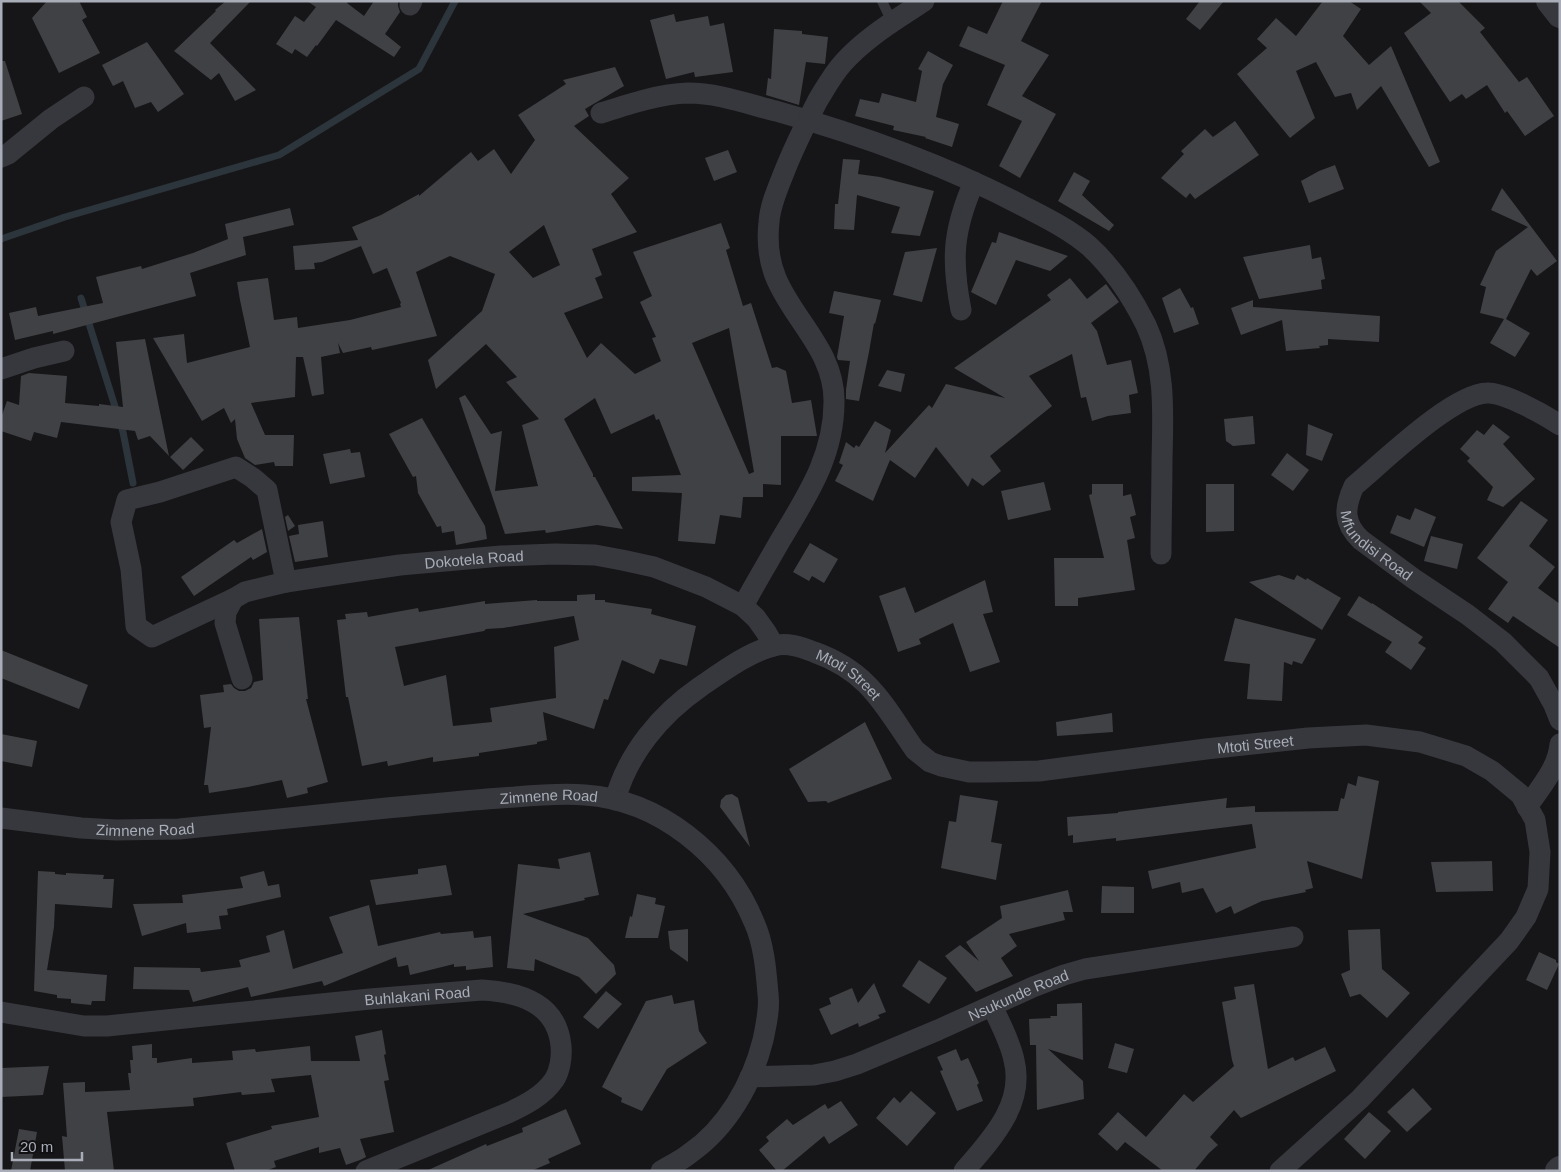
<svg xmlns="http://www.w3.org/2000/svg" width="1561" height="1172" font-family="Helvetica,sans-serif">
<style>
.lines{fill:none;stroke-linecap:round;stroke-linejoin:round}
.stream{stroke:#2c353c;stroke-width:7}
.building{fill:#404145;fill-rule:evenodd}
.service{stroke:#37383d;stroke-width:10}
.minor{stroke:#37383d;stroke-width:21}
.tertiary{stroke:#37383d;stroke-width:26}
.labels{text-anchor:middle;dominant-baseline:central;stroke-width:4;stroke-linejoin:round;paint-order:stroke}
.street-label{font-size:15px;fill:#a8adb8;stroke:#111113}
</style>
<rect width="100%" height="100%" fill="#161618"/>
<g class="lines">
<g class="stream">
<polyline points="1,239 65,217 279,155 419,69 455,1"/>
<polyline points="81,298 123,432 133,483"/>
</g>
</g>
<g class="building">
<polygon points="47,1 79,1 87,17 82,20 100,53 59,73 32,18"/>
<polygon points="226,1 251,1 210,43 256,90 235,101 219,73 211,80 174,51 216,11 215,10"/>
<polygon points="307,1 348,1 347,3 364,16 374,1 398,1 398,6 400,12 385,34 401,47 394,57 336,20 317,46 316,45 307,57 295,49 292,54 276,44 295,16 304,22 316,7"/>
<polygon points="1003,1 1042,1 1021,41 1049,55 1022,96 1056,114 1020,178 999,166 1022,121 987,105 1005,65 959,46 968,26 987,34"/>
<polygon points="1200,1 1224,1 1200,30 1186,19"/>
<polygon points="1323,1 1349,1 1361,9 1343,36 1369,65 1391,46 1440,162 1429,167 1381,86 1357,110 1351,93 1335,97 1316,62 1296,71 1315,118 1290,138 1237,74 1267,48 1257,39 1276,18 1296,36"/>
<polygon points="1419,1 1458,1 1485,28 1480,32 1519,82 1527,77 1554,116 1525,136 1507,111 1505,113 1487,85 1466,99 1462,94 1450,102 1404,33 1431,13"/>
<polygon points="674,14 676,22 708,16 710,26 724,23 733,72 695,77 694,72 666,79 650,20"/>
<polygon points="774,29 802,31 802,34 828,37 825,64 806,62 799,105 766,95 768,78 771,79"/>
<polygon points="147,42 184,94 158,112 151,102 135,108 123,81 113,86 102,65"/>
<polygon points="928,51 953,65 943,84 936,117 959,124 952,147 925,138 926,137 893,130 894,126 855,116 860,99 879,103 882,93 916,102 922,71 918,69"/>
<polygon points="1,61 5,61 22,114 1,121"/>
<path d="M615,67l9,19 -39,23 4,7 -15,10 55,52 -18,16 26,38 -45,17 10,26 -7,3 8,20 -39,15 23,45 14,-15 34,31 26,-13 -9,-23 4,-1 -16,-35 12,-6 -19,-44 88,-29 9,25 -4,2 17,56 8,-3 21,65 5,-1 9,4 6,32 19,-3 6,36h-36v49l-18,-1v13h-20l-2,21 -21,-3 -5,29 -37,-3 4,-48 -50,-2v-14l49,-2 -22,-56 -3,1 -2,-6 -43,20 -16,-36 -31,21 29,55v3h2l28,52 -26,-4 -51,8 -1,-3 -40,4 -46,-136 6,-3 26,39 11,-3 -7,60 43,-5 -16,-61 17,-6 -33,-37 11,-5 -31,-33 -50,45 -8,-29 54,-49 13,-37 -45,-18 -34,16 21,64 -65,14 -1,-3 -28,6 -5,-10 2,10 -19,4 3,37 -12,2 -9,-39h-7l-1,40 -44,6 14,32h29l-1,31h-18l-1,-4 -19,3 -10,-7 -8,-19 -2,-20 -4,4 -7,-15 -22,13 -49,-83 31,-4 3,29 63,-16 -10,-47 -3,-18 31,-4 6,42 23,-3 1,11 52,-8 51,-13 -1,-3 1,-1 -14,-35 -14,6 -12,-28 -39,16 -8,1 1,6 -20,1 -2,-24 65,-6 -6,-13 29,-12 38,-21v2l52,-44 7,9 16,-12 17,25 24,-34 -17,-25 48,-31 -3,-4zM544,225l16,40 -27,13 -24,-26zM729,328l25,144 -5,2 -57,-131z"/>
<polygon points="1235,121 1259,155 1195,199 1190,193 1186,198 1161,178 1184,154 1181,151 1205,129 1213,137"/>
<polygon points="728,150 737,172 714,181 705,158"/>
<polygon points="843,159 860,160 858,174 880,177 934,191 920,236 891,233 900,207 857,195 854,230 834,229 835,204 838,204"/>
<polygon points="1335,165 1344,189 1309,203 1301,181 1319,171"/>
<polygon points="1074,172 1090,181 1082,195 1114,225 1109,231 1058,201"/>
<polygon points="1502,188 1557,261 1537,276 1531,269 1506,319 1530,333 1515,357 1490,343 1504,319 1480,313 1486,287 1480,285 1496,251 1528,227 1491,210"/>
<polygon points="290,208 294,225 243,237 246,255 190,273 196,296 53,334 53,331 15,340 9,313 36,307 38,316 103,303 96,277 141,266 142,269 193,253 228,239 225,224"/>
<polygon points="999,232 1068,256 1050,271 1016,260 996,305 971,292 992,242 996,243"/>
<polygon points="1310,245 1312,259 1321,257 1325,279 1321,280 1322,289 1259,299 1243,257"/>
<polygon points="937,248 922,302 893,295 905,252"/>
<polygon points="1070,278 1087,299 1106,284 1119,302 1091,323 1097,331 1107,365 1131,360 1138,393 1129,395 1131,413 1108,416 1092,421 1086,397 1081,398 1072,354 1029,376 1052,406 990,456 1001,471 983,486 972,478 968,487 936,447 915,478 890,460 873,501 835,481 843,465 839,463 846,442 854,448 856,445 859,447 875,421 891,430 885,453 929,405 932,408 946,384 1005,398 954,368 1051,300 1047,295"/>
<polygon points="1180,288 1191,308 1193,307 1199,324 1174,333 1162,298"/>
<polygon points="834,291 881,300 875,324 874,323 869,352 859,401 846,399 846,390 850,361 838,360 837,357 844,316 829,313"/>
<polygon points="1253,300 1253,307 1380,316 1379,342 1328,339 1328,345 1319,346 1320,348 1286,351 1282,320 1241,335 1231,308"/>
<polygon points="145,339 169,456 150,436 138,440 135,431 61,422 57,438 34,432 31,441 1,431 1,418 7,401 19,405 21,376 29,373 67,376 65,403 99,406 99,404 123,407 116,342"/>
<polygon points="887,370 905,374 901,392 878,386"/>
<polygon points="1253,416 1255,444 1233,446 1226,441 1224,419"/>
<polygon points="422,418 485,526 487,539 456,545 454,531 442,533 441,526 437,527 418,493 416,476 413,477 389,434"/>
<polygon points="1308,424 1333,434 1322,461 1306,455"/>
<polygon points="1493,424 1510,437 1503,444 1535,479 1503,507 1487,500 1493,487 1467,461 1470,458 1460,449 1477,430 1484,435"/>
<polygon points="191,437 204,450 183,470 170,457"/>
<polygon points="350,449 351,453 360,452 365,477 330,484 323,454"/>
<polygon points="1287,453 1309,470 1293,491 1271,475"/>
<polygon points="1044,482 1051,510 1008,520 1001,491"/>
<polygon points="1092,484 1123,484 1123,496 1131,494 1136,515 1130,517 1135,538 1127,540 1135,590 1078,598 1078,606 1055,606 1054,558 1104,558 1089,495 1092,494"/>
<polygon points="1206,484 1234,484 1234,531 1206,532"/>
<polygon points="1521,501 1548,520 1529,546 1555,567 1538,588 1560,604 1560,648 1513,616 1508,623 1488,609 1508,582 1477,558"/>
<polygon points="1415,508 1436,517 1424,547 1390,533 1397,515 1410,520"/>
<polygon points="288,515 295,526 288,531 285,517"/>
<polygon points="323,521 328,557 295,562 289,536 299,534 298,525"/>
<polygon points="262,529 267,552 253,560 251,557 194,596 181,577 234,540 237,543"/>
<polygon points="1431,536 1463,544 1457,569 1424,561"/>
<polygon points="810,543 838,559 824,583 812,576 809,581 793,572"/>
<polygon points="1279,575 1294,580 1297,575 1306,580 1307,578 1341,598 1322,630 1249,582"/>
<polygon points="985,580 993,612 983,614 1000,662 970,672 953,623 919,639 921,644 898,652 879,596 905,587 915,613"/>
<path d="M595,594v6h10v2l47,7 -1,5 45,12 -9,40 -27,-7 -6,15 -32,-14 -14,40 -4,-1 -10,30 -51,-17 4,28 -10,2v2l-58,9v3l-46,6v-5l-45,9 -1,-5 -25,5 -14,-69h-2l-9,-77 9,-1 -1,-5 22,-2 1,5 50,-9 1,4 66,-11v3l52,-4v1h40v-6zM574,616l5,24 -25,7 2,51 -66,10 2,14 -39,4 -7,-51 -42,11 -9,-39 89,-16 2,-2 17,-1z"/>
<polygon points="1359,596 1372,604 1372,603 1423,637 1418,643 1426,648 1411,670 1385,652 1392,642 1347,615"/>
<polygon points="299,617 308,699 306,699 328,782 307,788 308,793 287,798 282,780 248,787 209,793 208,785 204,785 211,727 204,728 200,695 224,692 223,685 231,684 234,688 239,691 245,691 251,688 254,682 263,680 259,619"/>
<polygon points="1235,618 1316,639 1302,664 1293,661 1292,665 1284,662 1282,701 1247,699 1250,664 1224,661"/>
<polygon points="1,650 88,685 79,709 1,678"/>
<polygon points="1112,713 1113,732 1057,736 1056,722"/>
<polygon points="865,722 892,779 828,803 826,801 808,802 789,769"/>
<polygon points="1,734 37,741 32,767 1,761"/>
<polygon points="1358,776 1379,781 1362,879 1307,861 1313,888 1305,890 1306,892 1262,901 1234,914 1231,906 1216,913 1203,888 1182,893 1180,882 1152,889 1148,871 1256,848 1252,824 1116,841 1116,838 1073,843 1073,835 1068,836 1067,817 1118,813 1118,812 1227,798 1226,808 1255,806 1255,812 1338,811 1341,798 1344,799 1348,783 1356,786"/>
<polygon points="732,794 738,798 750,847 720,807 721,800 726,795"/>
<polygon points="960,795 998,801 991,842 1002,844 996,880 941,868 949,821 956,822"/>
<polygon points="590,852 599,895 584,898 585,900 523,914 588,938 614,965 616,974 596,994 579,977 535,959 534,971 507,968 518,864 560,869 558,859"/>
<polygon points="1492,861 1493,891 1436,892 1431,862"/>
<polygon points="446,865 452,895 376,905 370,880 418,874 418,869"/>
<polygon points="38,871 55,872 55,874 66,875 66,873 104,875 103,879 114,879 112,908 55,904 54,927 47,970 107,975 105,1001 92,1001 91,1005 71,1003 71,999 57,998 57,995 34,991"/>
<polygon points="264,871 268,886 279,884 281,897 227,909 228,915 219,916 221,929 187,933 186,923 142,936 133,904 183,903 182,895 243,888 240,877"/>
<polygon points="1102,886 1134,887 1134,913 1101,913"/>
<polygon points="1068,890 1073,912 1063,912 1065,920 1009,934 1017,946 1001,958 1013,976 976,992 945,956 960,945 979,961 966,942 1002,918 1000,906"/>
<polygon points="637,894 656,898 655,904 665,906 658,938 625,938 630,916 632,917"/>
<polygon points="369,905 378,946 440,932 441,934 473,931 474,938 491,936 493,967 466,970 466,966 454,967 454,964 410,975 408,965 398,967 396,957 324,986 322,981 251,997 248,987 193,1002 189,990 133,989 134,967 200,968 201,972 241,967 239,960 270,952 266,936 284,930 293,969 343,953 329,917"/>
<polygon points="688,929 688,962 670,949 668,931"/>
<polygon points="1380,929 1382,969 1410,993 1387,1018 1360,994 1350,997 1341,974 1350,970 1348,930"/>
<polygon points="1539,952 1556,960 1556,962 1559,964 1547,990 1526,980"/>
<polygon points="919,960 947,978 929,1004 902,986"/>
<polygon points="874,983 886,1012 878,1015 880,1018 859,1027 858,1023 831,1035 819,1009 831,1004 829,998 852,988 858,1003"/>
<polygon points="1254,984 1268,1069 1293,1057 1295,1061 1325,1047 1336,1071 1241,1118 1234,1110 1210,1137 1218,1145 1209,1153 1194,1171 1163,1171 1125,1142 1117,1151 1098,1134 1118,1112 1146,1137 1184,1094 1193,1102 1233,1067 1234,1066 1232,1060 1222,1002 1236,999 1234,987"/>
<polygon points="606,991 622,1004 598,1029 583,1017"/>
<polygon points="672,995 674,1004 694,1000 699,1031 707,1043 667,1069 642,1111 621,1102 622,1098 602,1087 646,1001"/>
<polygon points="1082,1003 1083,1060 1048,1049 1083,1081 1084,1099 1037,1110 1036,1045 1030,1045 1029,1019 1051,1018 1050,1016 1057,1016 1057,1004"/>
<polygon points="382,1030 386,1054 384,1055 389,1080 384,1081 394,1132 360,1139 366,1157 360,1160 346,1165 340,1148 319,1153 319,1147 274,1161 276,1167 265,1171 235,1171 226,1143 272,1129 271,1126 319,1117 311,1075 271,1079 275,1092 242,1095 241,1092 193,1098 194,1106 107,1112 114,1171 65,1171 62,1136 67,1137 63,1083 85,1082 85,1092 130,1090 128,1073 131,1073 130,1060 133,1060 132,1046 152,1044 152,1058 157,1058 157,1063 192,1058 192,1063 233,1060 232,1051 255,1049 256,1052 310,1046 311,1061 360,1061 355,1036"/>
<polygon points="1115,1043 1134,1049 1127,1073 1108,1068"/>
<polygon points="956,1049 961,1061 968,1058 979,1083 977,1085 983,1101 957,1111 940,1071 943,1070 937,1057"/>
<polygon points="49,1066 43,1095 1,1097 1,1068"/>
<polygon points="1413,1088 1432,1109 1407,1132 1387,1112"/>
<polygon points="911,1091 936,1113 907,1146 876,1118 894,1097 900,1103"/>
<polygon points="841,1101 858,1125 829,1144 824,1136 782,1171 777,1171 759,1150 769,1141 766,1137 787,1119 793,1125 825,1104 828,1109"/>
<polygon points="566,1109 581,1144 548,1159 550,1163 531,1171 426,1171 486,1144 487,1146 523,1132 522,1128"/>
<polygon points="1369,1112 1391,1131 1365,1159 1344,1139"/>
<polygon points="19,1129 37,1132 30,1171 11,1171"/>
</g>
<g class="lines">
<polyline class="service" points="882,1 892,22"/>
<g class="minor">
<polyline points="410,5 412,1"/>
<path d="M601,113c28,-9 58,-19 87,-20 30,0 60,11 88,18 85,24 169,54 247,95 23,12 46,23 66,40 23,21 43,51 57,79 20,43 17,89 16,135 0,31 -1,62 -1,94"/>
<polyline points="1,157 8,154 51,119 84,97"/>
<path d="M961,310c-10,-51 -8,-80 13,-128"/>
<polyline points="1,369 34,358 64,351"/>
<path id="s1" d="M1560,425c-15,-10 -56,-33 -73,-32 -35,1 -105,70 -133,93 -10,22 -11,37 7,54l53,39 54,36 35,27 36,36 15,27 6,15"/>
<polyline points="233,599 152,637 136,626 131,569 121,522 127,500 160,492 236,467 253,478 267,490 286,582"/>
<path d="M743,606c12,-22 25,-44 37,-65 27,-45 54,-85 54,-139 1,-50 -40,-81 -58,-124 -7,-17 -9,-38 -7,-56 1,-16 8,-32 14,-47 10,-26 22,-50 35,-75 8,-13 15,-26 25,-37 23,-26 53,-43 81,-62"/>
<path id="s2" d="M242,679l-17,-56 1,-11 7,-13 12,-7 41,-10 59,-9 55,-8 101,-9 54,-2 40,1 27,5 32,7 52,20 37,19 13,12 10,14 8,14"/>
<path id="s3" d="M615,800c13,-47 46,-86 85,-113 22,-15 47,-34 73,-41 14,-4 28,1 41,6 56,20 70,54 101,98l15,12 11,4 28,6h19l51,-1 167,-22 102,-11 58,-3 54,7 46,14 26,15 29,24 14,25 5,32 -2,37 -12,28 -17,24 -149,158 -80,72"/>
<path d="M1527,807c13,-19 31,-39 33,-63"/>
<path id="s4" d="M1,818l80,10 35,2 63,-1c76,-8 153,-16 230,-23 35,-3 71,-7 106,-9 23,-2 46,-4 70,-2 74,5 141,59 169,127 10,22 12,48 14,72 2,15 -2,31 -5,46 -11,44 -36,88 -74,114 -8,7 -19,11 -28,17"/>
<path id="s5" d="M1,1012l83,14h23l263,-27 112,-9c37,2 75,13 79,56 1,11 -1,25 -7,34 -11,16 -29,25 -46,33l-142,58"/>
<path id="s6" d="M750,1077l64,-2 21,-4 22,-7 81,-34 95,-43 31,-12 21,-6 208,-32"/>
<path d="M964,1171c28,-32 61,-67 50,-111 -4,-19 -14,-37 -22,-54"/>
</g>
<g class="tertiary">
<polyline points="1549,1 1560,15"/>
<polyline points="1558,1171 1560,1169"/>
</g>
</g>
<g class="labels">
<g class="street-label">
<text stroke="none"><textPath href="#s1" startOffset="318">Mfundisi Road</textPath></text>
<text stroke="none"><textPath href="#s2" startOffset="330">Dokotela Road</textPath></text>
<text stroke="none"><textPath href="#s3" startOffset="312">Mtoti Street</textPath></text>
<text stroke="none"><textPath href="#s3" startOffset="762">Mtoti Street</textPath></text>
<text stroke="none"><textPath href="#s4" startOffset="550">Zimnene Road</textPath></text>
<text stroke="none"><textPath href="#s4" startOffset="145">Zimnene Road</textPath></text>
<text stroke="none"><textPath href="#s5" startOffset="419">Buhlakani Road</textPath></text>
<text stroke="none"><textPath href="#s6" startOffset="284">Nsukunde Road</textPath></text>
</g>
</g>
<rect width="1561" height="1172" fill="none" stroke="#a8adb8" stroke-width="5"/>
<path d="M12 1152v8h70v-8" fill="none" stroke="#a8adb8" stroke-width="2.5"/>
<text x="20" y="1152" font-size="15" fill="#a8adb8" stroke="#111113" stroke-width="4" paint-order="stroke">20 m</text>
</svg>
